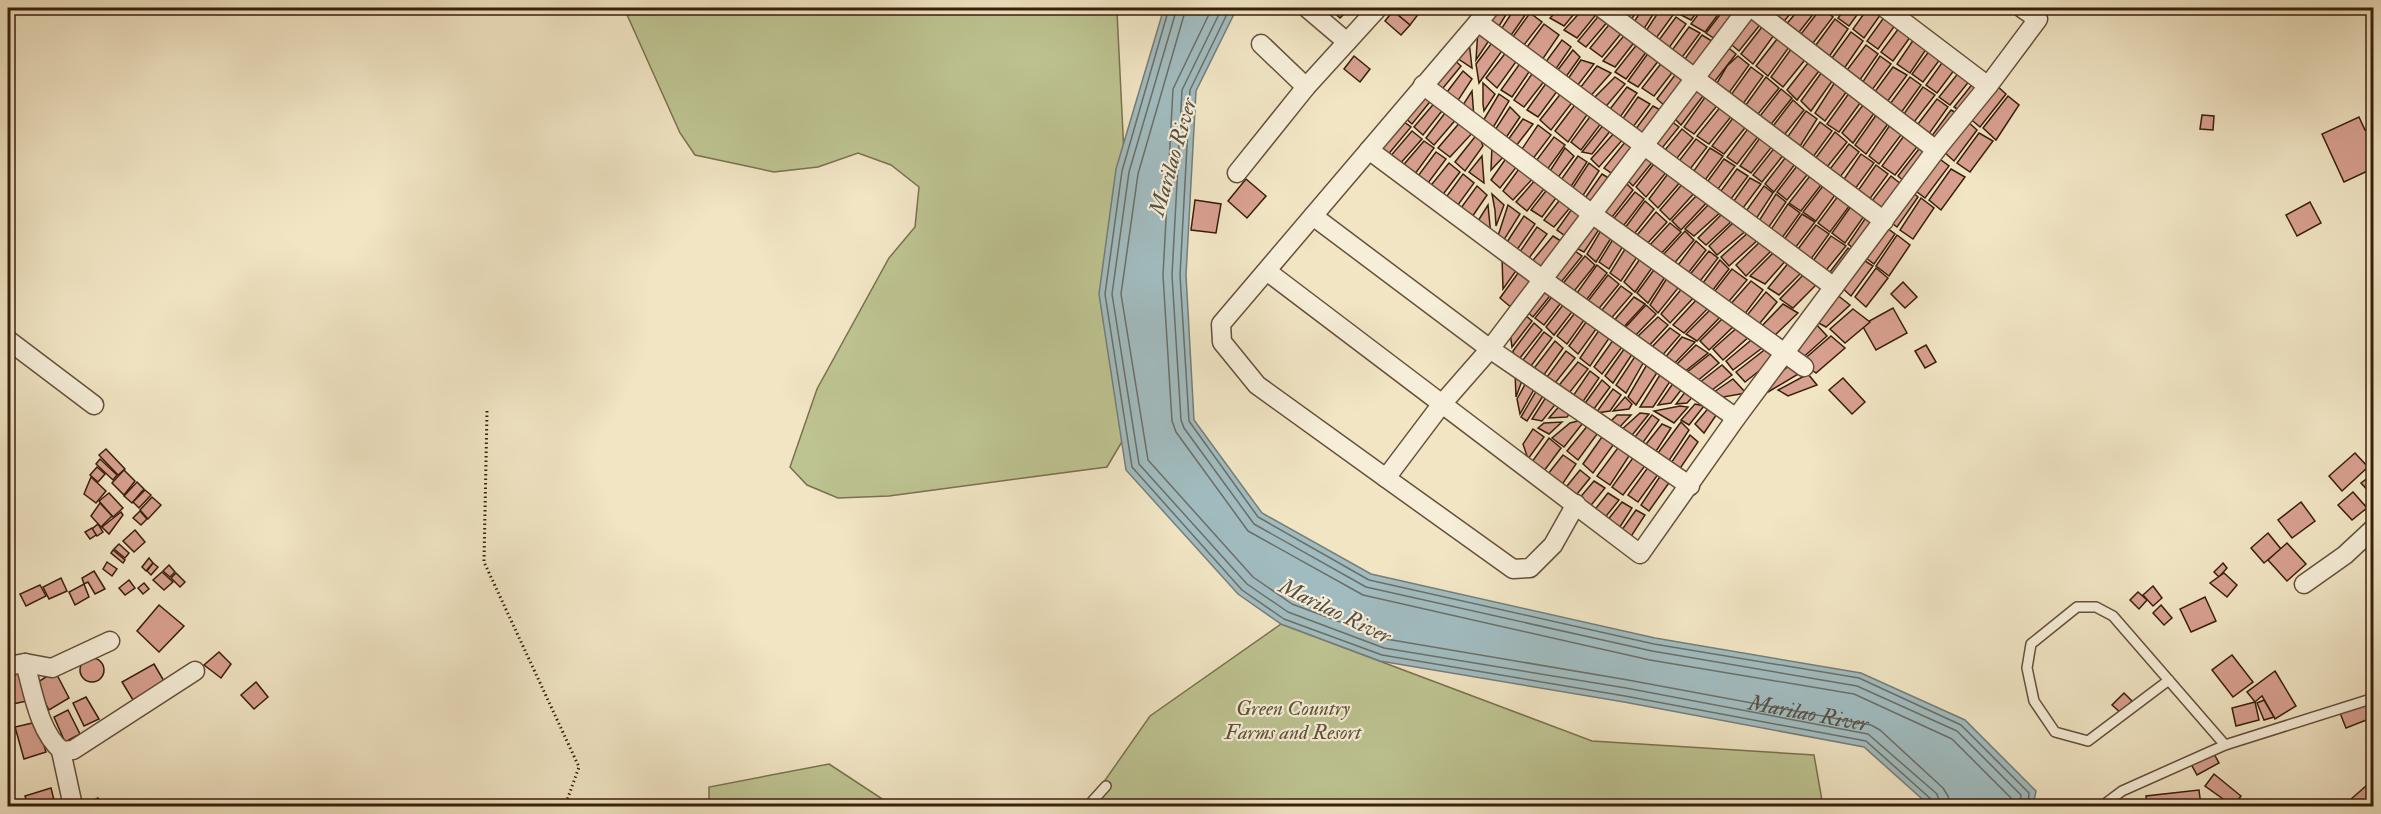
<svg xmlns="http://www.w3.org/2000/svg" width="2381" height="814" font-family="'IM FELL Double Pica',serif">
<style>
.green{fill:#bdc391;stroke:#7a714e;stroke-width:1.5}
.water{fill:#a1bcc0;stroke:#777d78;stroke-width:1.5}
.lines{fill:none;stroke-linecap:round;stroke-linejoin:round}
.shore{stroke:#6c6e66;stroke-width:1.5}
.building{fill:#d8a090;stroke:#381f0c;stroke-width:1.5}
.lane-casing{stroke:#66503a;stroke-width:12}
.street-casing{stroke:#66503a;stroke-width:21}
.path{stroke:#381f0c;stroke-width:3;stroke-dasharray:1.5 3;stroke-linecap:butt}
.lane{stroke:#f6eed9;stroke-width:9}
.street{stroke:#f6eed9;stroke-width:18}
.labels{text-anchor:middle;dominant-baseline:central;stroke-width:4.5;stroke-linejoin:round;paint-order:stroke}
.park-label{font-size:21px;font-style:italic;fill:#605034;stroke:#f6eed9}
.water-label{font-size:22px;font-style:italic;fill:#584e42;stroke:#f6eed9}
</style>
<rect width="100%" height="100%" fill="#f1e5c4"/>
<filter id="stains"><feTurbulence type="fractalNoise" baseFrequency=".00333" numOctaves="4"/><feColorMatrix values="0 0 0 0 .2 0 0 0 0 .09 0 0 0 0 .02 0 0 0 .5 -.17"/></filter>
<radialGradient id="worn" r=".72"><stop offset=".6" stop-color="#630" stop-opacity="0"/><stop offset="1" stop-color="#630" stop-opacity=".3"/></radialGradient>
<g class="green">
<polygon points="624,8 1078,8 1080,11 1092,8 1117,12 1126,195 1133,423 1107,467 889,496 838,498 807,485 790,467 817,389 889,258 915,227 919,187 891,165 858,153 818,167 774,172 695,155 680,133"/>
<polygon points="1281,624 1592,741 1814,755 1823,806 1087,806 1150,716"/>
<polygon points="829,764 893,806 709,806 709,787"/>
</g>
<polygon class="water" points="1164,8 1237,8 1196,91 1186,275 1194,420 1262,513 1371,574 1655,638 1861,673 1965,720 2036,791 2033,806 1930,806 1864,747 1624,702 1380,661 1281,624 1238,594 1126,470 1099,294 1116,169"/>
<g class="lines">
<g class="shore">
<polyline points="1169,8 1122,171 1105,294 1132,467 1242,590 1284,619 1382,655 1625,696 1866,741 1932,800 1934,806"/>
<polyline points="1177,8 1129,172 1112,294 1139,464 1247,584 1288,612 1384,648 1626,688 1868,734 1937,794 1941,806"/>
<path id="s1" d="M1186,8l-48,166 -17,120 27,166 105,117 39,27 94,35 242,41 243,45 9,5 63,58 5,8 2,10"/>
<polyline points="1212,8 1173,89 1163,275 1172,421 1176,432 1248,531 1363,595 1650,660 1854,694 1952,739 2011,798 2011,806"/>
<polyline points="1222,8 1182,90 1172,275 1181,420 1184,428 1254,524 1366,587 1652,651 1857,686 1957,731 2021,795 2020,806"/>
<polyline points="1230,8 1190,90 1180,275 1189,421 1258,517 1369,580 1654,644 1859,678 1961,725 2029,793 2028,806"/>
</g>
</g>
<g class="building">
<polygon points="1329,8 1350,8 1340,18"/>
<polygon points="1396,8 1414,8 1420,12 1410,25 1393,11"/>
<polygon points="1497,8 1510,8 1496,31 1486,22"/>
<polygon points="1515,8 1522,8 1528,11 1507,41 1498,34"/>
<polygon points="1536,8 1554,8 1548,14"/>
<polygon points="1560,8 1579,8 1564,26 1550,18"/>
<polygon points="1584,8 1595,8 1599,11 1577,38 1564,30"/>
<polygon points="1623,8 1639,8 1629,23 1618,16"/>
<polygon points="1643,8 1657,8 1642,32 1632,25"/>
<polygon points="1661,8 1673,15 1654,41 1644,34"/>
<polygon points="1681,8 1700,8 1691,20 1677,13"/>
<polygon points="1703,8 1723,8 1705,32 1691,24"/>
<polygon points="1725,8 1742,8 1718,41 1706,33"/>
<polygon points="1776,8 1795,8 1781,25 1770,15"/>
<polygon points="1800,8 1818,8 1796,36 1784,27"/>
<polygon points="1821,8 1833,17 1810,47 1798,38"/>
<polygon points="1846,8 1862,8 1849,26 1838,18"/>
<polygon points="1868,8 1873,8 1881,14 1864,38 1853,29"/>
<polygon points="1751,10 1763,21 1739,51 1727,41"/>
<polygon points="1393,11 1410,25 1401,35 1385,21"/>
<polygon points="1530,13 1542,22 1520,50 1509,42"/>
<polygon points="1601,13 1609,20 1586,47 1578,41"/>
<polygon points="1885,16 1896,24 1878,49 1867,41"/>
<polygon points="1676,17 1686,24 1666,52 1656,44"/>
<polygon points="1835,19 1848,29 1826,61 1813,49"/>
<polygon points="1612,21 1623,31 1602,57 1590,48"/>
<polygon points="1765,23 1777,31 1753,64 1741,54"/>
<polygon points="1544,24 1559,35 1540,63 1525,50"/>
<polygon points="1689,27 1700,33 1680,60 1670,53"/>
<polygon points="1899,28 1911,36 1893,61 1881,52"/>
<polygon points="1478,29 1490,39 1476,60"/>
<polygon points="1627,32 1636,40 1615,67 1603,61"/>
<polygon points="1851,32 1863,41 1841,73 1829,62"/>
<polygon points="1781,34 1792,43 1768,76 1756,66"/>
<polygon points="1702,35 1715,43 1694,73 1682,63"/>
<polygon points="1914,39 1927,48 1910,73 1897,64"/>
<polygon points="1494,40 1504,48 1479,83 1476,64"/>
<polygon points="1562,40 1571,47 1553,73 1542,67"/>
<polygon points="1469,41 1472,68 1457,58"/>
<polygon points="1638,43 1647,51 1626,79 1615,72"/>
<polygon points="1725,45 1736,54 1711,86 1700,77"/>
<polygon points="1794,45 1808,56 1783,87 1771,77"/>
<polygon points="1866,45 1878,54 1857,84 1844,74"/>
<polygon points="1573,50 1580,57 1563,81 1554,75"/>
<polygon points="1930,50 1941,58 1923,82 1912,74"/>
<polygon points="1507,51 1518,59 1497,88 1486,78"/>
<polygon points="1649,52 1659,60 1638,87 1628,81"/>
<polygon points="1354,56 1370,69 1360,82 1344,69"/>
<polygon points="1738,56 1749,65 1726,97 1714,88 1727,66"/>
<polygon points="1880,56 1891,64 1869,94 1860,86"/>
<polygon points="1452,58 1461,66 1439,93 1429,85"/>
<polygon points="1811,59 1822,67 1797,100 1787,90"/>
<polygon points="1581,60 1594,64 1574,90 1565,83"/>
<polygon points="1944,60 1955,69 1937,93 1926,85"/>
<polygon points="1663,61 1675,69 1654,96 1642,88"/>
<polygon points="1521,62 1531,69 1512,97 1501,90"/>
<polygon points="1597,66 1611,73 1587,100 1577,92"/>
<polygon points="1751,67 1763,76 1740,108 1728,99"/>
<polygon points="1893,67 1907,75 1884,106 1871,97"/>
<polygon points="1824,69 1835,77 1811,111 1801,101"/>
<polygon points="1463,71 1472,79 1455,105 1444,96"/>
<polygon points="1534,71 1546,79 1524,107 1514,100"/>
<polygon points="1678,71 1688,79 1666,107 1657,99"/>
<polygon points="1960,71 1971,79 1950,105 1939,97"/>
<polygon points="1615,77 1625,84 1602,111 1590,102"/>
<polygon points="1766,77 1779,88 1754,119 1743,109"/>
<polygon points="1910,77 1921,85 1898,117 1887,108"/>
<polygon points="1837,79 1850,87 1825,121 1815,113"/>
<polygon points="1547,82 1558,90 1538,117 1527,110"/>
<polygon points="1695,82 1706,92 1681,125 1671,115"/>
<polygon points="1974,82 1982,88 1962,112 1954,107"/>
<polygon points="1483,83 1495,94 1484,111 1483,104"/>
<polygon points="1996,85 2006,94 1980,127 1968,117"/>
<polygon points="1627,87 1637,93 1618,120 1607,113"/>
<polygon points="1923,87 1935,95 1911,126 1901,118"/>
<polygon points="1781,89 1792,98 1768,128 1757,120"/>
<polygon points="1852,89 1863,99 1839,132 1827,124"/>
<polygon points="1424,91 1433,98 1412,124 1403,116"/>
<polygon points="1472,91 1474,118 1461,108"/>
<polygon points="1562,92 1574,100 1551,130 1540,120"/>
<polygon points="1708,93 1720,102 1694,134 1684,127"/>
<polygon points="1499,94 1509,101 1491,131 1483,121"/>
<polygon points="2008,96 2019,105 1996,140 1983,128"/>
<polygon points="1638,97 1650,104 1630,131 1619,124"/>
<polygon points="1937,99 1948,107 1926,138 1915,128"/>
<polygon points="1437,100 1445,107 1423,135 1414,127"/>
<polygon points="1793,100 1804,110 1781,139 1770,130"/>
<polygon points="1866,101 1877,109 1853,143 1842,133"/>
<polygon points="1577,102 1589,112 1568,142 1555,131"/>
<polygon points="1722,105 1734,113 1709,144 1697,136"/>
<polygon points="1653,106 1664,112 1643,140 1632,134"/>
<polygon points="1510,107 1520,117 1503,142 1493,133"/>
<polygon points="1448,109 1458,117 1434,145 1426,138"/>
<polygon points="1951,110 1960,115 1937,147 1928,141"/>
<polygon points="1806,111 1817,119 1797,151 1784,142"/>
<polygon points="1879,111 1890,121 1866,154 1855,145"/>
<polygon points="1592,114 1602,122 1581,150 1571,142"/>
<polygon points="1736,114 1748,124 1724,154 1712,146"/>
<polygon points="2202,115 2214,116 2213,130 2200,129"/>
<polygon points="2359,117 2365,130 2374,127 2374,168 2344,182 2322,134"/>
<polygon points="1400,119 1411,127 1386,157 1375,149"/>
<polygon points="1523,119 1533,124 1513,150 1505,144"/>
<polygon points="1668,119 1679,127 1658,153 1649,144"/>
<polygon points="1462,120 1476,129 1450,157 1438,148"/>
<polygon points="1966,120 1977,130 1954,161 1944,152"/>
<polygon points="1820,122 1832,131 1810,161 1799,152"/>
<polygon points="1892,122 1904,131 1879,164 1869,156"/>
<polygon points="1604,124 1611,130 1592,154 1582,152"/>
<polygon points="1538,125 1551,135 1532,160 1520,152"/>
<polygon points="1750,126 1760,134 1737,164 1727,157"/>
<polygon points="1682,129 1693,138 1673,163 1661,155"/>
<polygon points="1412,131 1422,139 1398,166 1388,159"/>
<polygon points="1615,132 1624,138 1599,167 1591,159"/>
<polygon points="1835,132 1847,142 1823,172 1812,163"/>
<polygon points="1478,133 1483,146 1465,171 1455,162"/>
<polygon points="1906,133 1920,143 1895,175 1882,166"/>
<polygon points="1979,133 1993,141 1970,172 1957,163"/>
<polygon points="1762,135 1774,144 1751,173 1740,166"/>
<polygon points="1554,137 1565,145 1544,174 1533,165"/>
<polygon points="1696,139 1707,147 1687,173 1676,165"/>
<polygon points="1424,141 1434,148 1412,178 1400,169"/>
<polygon points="1626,141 1636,148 1614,175 1604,168"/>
<polygon points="1849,144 1859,152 1837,181 1827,173"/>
<polygon points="1492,145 1505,155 1491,170"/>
<polygon points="1922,145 1934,153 1909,186 1898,176"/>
<polygon points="1776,146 1785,153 1762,182 1753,175"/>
<polygon points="1565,148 1574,156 1556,180 1548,174"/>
<polygon points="1710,148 1723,156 1702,184 1691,175"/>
<polygon points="1644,151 1654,160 1633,186 1624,177"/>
<polygon points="1436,152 1446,159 1425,187 1415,180"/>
<polygon points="1789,153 1798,160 1774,192 1765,184"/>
<polygon points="1861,154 1874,163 1852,193 1840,185"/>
<polygon points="1482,156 1484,183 1469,172"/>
<polygon points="1578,156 1587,162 1568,191 1558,184"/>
<polygon points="1507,157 1518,165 1500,188 1491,180"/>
<polygon points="1937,157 1949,166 1925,198 1912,188"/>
<polygon points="1724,159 1735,166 1715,193 1705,185"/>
<polygon points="1656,161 1668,170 1646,197 1636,187"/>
<polygon points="1800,162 1811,170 1787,200 1777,192"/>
<polygon points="1449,163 1460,172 1441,197 1428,189"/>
<polygon points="1589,163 1599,171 1580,200 1570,192"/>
<polygon points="1876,165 1888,174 1866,204 1855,195"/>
<polygon points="1521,166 1535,176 1513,200 1503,191"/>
<polygon points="1737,169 1748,176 1728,203 1718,195"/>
<polygon points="1951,169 1965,177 1941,210 1929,200"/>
<polygon points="1670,171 1682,180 1658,208 1649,199"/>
<polygon points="1813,172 1824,181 1801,211 1789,203"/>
<polygon points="1463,174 1474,183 1455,209 1444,200"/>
<polygon points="1602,174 1612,180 1591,209 1583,201"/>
<polygon points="1891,176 1902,185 1881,216 1868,206"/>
<polygon points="1537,178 1547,185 1527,211 1516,202"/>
<polygon points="1750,178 1761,184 1740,212 1731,205"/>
<polygon points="1246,179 1266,196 1247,218 1228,201"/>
<polygon points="1622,179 1633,190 1609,221 1598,212"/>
<polygon points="1684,182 1696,191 1670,220 1660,210"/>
<polygon points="1826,182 1838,191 1816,221 1803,212"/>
<polygon points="1477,186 1487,195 1470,220 1458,212"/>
<polygon points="1764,186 1773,193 1754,222 1744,214"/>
<polygon points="1549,187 1559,194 1542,217 1531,210"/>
<polygon points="1909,189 1918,197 1897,227 1888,220"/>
<polygon points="1635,192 1644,199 1621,229 1611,222"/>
<polygon points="1841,192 1853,201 1830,232 1818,223"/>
<polygon points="1699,193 1709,200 1681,230 1672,221"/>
<polygon points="1492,194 1504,205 1496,226 1495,210"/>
<polygon points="1776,194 1786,202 1766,231 1757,224"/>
<polygon points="1562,197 1573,204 1554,227 1544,220"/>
<polygon points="1921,198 1934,208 1913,239 1900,230"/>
<polygon points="1195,200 1221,204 1216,233 1191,230"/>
<polygon points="1645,201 1654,209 1631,238 1622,232"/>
<polygon points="1711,202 1723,210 1694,236 1685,229"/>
<polygon points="1854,202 1867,212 1845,243 1832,233"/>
<polygon points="2310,202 2321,223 2297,236 2286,215"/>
<polygon points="1788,204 1800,213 1779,242 1768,234"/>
<polygon points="1488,205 1491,236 1476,224"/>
<polygon points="1508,205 1520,214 1502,243 1497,239"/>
<polygon points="1574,206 1586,214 1568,238 1557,230"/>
<polygon points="1725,211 1735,218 1706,245 1698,238"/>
<polygon points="1656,212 1667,222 1644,247 1634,239"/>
<polygon points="1869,213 1882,223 1859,253 1848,244"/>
<polygon points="1802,214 1815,222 1792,252 1781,244"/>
<polygon points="1524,216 1535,224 1514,254 1505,245"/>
<polygon points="1593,217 1602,225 1584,252 1572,246"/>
<polygon points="1736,220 1748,229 1717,255 1709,246"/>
<polygon points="1670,223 1681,232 1658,257 1648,247"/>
<polygon points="1816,225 1829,234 1808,263 1795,253"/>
<polygon points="1883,225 1895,234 1874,264 1862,255"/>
<polygon points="1537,227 1547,234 1526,262 1517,256"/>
<polygon points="1603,227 1613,235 1596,262 1587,254"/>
<polygon points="1751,230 1760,238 1729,266 1721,257"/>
<polygon points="1685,231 1694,240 1672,266 1662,256"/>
<polygon points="1897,235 1910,245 1889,276 1876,266"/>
<polygon points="1553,236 1564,243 1542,273 1529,265"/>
<polygon points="1615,236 1625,243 1609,269 1599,262"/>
<polygon points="1831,236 1846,246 1823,274 1810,265"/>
<polygon points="1763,239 1774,248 1746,276 1736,265"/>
<polygon points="1696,241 1706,250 1685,277 1676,268"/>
<polygon points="1627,246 1639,254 1621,281 1610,273"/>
<polygon points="1848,248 1857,255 1835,283 1827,276"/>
<polygon points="1572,249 1582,256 1558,286 1548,277"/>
<polygon points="1776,250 1788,258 1765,284 1750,276"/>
<polygon points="1709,251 1718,258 1697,285 1688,277"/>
<polygon points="1585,256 1595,265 1571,295 1561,286"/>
<polygon points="1642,256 1654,265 1635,292 1624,282"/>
<polygon points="1502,257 1518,268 1503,289"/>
<polygon points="1862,259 1873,266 1851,296 1841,287"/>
<polygon points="1720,260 1729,269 1709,295 1700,287"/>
<polygon points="1790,261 1804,270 1779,295 1768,288"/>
<polygon points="1597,265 1607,273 1584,303 1574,297"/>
<polygon points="1656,267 1667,274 1648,303 1637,293"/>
<polygon points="1876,268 1888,278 1866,307 1855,297"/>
<polygon points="1521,269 1537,280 1513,309 1500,298"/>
<polygon points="1732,269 1747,280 1725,306 1711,296"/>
<polygon points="1806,272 1820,281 1793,308 1780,299"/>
<polygon points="1608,275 1619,284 1596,312 1585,305"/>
<polygon points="1669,275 1682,283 1658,313 1650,305"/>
<polygon points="1751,281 1763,290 1741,319 1728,307"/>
<polygon points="1903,282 1917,297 1905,308 1891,294"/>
<polygon points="1543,284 1553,292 1533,317 1524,309"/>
<polygon points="1621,286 1632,294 1608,322 1598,315"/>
<polygon points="1684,286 1696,295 1670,323 1661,314"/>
<polygon points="1766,292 1777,302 1756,328 1744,319"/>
<polygon points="1555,293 1563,300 1544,325 1535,318"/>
<polygon points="1836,294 1850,305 1826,327 1813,320"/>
<polygon points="1634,297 1645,304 1621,330 1612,323"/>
<polygon points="1699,297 1711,305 1684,333 1673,325"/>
<polygon points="1566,301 1575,308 1554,335 1546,327"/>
<polygon points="1783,304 1798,313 1771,339 1758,330"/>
<polygon points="1646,305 1656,314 1632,339 1622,331"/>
<polygon points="1713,307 1723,314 1697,341 1686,334"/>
<polygon points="1893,308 1907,333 1876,350 1862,325"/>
<polygon points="1578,309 1587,316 1567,344 1557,336"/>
<polygon points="1853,309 1870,322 1845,343 1830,329"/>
<polygon points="1523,313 1532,321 1512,347 1510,332"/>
<polygon points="1725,316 1736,324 1709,350 1700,341"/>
<polygon points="1658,317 1668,325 1646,349 1634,340"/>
<polygon points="1589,318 1599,325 1578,354 1569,346"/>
<polygon points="1534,323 1542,330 1516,363 1513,351"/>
<polygon points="1816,324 1827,336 1799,361 1788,351"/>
<polygon points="1602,326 1612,334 1590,366 1580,358"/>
<polygon points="1739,326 1752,334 1723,360 1713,349"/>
<polygon points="1670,328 1680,335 1660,358 1649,350"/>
<polygon points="1544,332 1552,338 1528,370 1520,364"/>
<polygon points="1616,336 1625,343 1602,374 1594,367"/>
<polygon points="1831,336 1845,348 1816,373 1801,362"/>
<polygon points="1682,337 1695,342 1672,366 1664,359"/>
<polygon points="1755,337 1766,345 1733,370 1726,361"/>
<polygon points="1555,341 1563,348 1541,379 1532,371"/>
<polygon points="1627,345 1635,350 1613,383 1605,376"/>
<polygon points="1696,345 1708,353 1683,373 1675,366"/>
<polygon points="1926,345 1936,362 1925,368 1915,351"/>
<polygon points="1767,348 1778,356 1745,382 1736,372"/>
<polygon points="1566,351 1575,358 1552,387 1544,381"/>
<polygon points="1638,352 1646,358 1626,393 1616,385"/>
<polygon points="1710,354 1719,363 1696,382 1686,373"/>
<polygon points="1649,361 1660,368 1636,405 1628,397"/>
<polygon points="1578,362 1588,369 1566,397 1556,389"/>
<polygon points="1793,363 1805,370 1768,392 1761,387"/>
<polygon points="1722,365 1732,375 1708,393 1699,383"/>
<polygon points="1663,370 1673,377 1653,407 1640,407"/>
<polygon points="1590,371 1599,378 1580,406 1571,399"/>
<polygon points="1515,372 1523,378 1516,397"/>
<polygon points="1808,374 1817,385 1788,396 1778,390"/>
<polygon points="1843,378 1865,402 1852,414 1829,390"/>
<polygon points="1528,379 1536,386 1520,414 1517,399"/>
<polygon points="1676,379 1685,385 1671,403 1658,405"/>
<polygon points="1733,379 1746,393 1712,399 1711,394"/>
<polygon points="1602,380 1610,387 1591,413 1583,406"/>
<polygon points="1689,387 1697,392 1687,403 1676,404"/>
<polygon points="1538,388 1545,393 1527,421 1521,417"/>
<polygon points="1613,389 1621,395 1610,411 1596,413"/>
<polygon points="1548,394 1558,401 1542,421 1532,419"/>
<polygon points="1625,397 1632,404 1629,409 1613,411"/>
<polygon points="1562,403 1573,410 1567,417 1549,418"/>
<polygon points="1695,404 1704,406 1689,425 1681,420"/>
<polygon points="1711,405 1721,408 1704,433 1695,424"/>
<polygon points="1680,406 1688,407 1674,423 1654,411"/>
<polygon points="1640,413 1649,414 1629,439 1619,432"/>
<polygon points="1617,415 1631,415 1615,432 1607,425"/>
<polygon points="1652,415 1659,420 1639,448 1631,442"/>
<polygon points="1586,419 1564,447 1552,438 1570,423"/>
<polygon points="1562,422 1549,434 1538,428 1544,423"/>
<polygon points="1681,422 1689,430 1666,465 1655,457"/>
<polygon points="1589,424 1600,430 1578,460 1567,451"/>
<polygon points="1662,424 1671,428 1653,456 1643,448"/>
<polygon points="1533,429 1544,437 1528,459 1523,444"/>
<polygon points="1604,434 1616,441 1593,473 1583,464"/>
<polygon points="1690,435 1698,442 1677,473 1669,466"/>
<polygon points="1549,438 1561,448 1541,475 1529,466"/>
<polygon points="1620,445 1631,453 1610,485 1597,476"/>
<polygon points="106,449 125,469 118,475 99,455"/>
<polygon points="2355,453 2368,467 2342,491 2329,476"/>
<polygon points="1563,455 1576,464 1559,489 1544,479"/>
<polygon points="1635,455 1647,463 1623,495 1612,487"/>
<polygon points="100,459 117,475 113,480 96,464"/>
<polygon points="1649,466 1659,473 1638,502 1628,495"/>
<polygon points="97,467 105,474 98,482 90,475"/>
<polygon points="124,470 135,481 124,495 112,483"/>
<polygon points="1580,470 1590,478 1573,499 1563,491"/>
<polygon points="2374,473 2374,497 2361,483"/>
<polygon points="1661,475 1671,480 1649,511 1641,505"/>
<polygon points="91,477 106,491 96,503 84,494"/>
<polygon points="1594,481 1605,488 1588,509 1577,501"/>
<polygon points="137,482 144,489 132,503 124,496"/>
<polygon points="145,490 151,495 139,508 133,502"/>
<polygon points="2353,492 2367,508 2352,520 2338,505"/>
<polygon points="109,493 123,508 113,517 99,501"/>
<polygon points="1608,493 1619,500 1603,520 1593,512"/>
<polygon points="152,497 161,505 148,519 140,510"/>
<polygon points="1622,502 1632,508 1618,530 1606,522"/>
<polygon points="2301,502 2315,521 2292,538 2278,520"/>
<polygon points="100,503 112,516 101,527 91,516"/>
<polygon points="1636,510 1645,515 1630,538 1621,531"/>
<polygon points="140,511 147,519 141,525 133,518"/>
<polygon points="121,512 123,515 109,534 102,527"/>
<polygon points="98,524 103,532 97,536 92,529"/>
<polygon points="92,528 96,535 90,539 85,532"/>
<polygon points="135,530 145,542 134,552 123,541"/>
<polygon points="2268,533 2281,549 2264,563 2251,548"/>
<polygon points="2287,543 2306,564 2287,581 2268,560"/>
<polygon points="119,544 129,553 125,558 114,549"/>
<polygon points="113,550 125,560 123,563 111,553"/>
<polygon points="149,558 153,563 146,571 142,567"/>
<polygon points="107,562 117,569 112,576 103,569"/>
<polygon points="153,563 158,567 151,575 147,571"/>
<polygon points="2223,563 2227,568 2219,577 2214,572"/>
<polygon points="169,565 175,572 170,577 163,571"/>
<polygon points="94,571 105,589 95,594 88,582 84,584 82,578"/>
<polygon points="162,572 173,582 164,590 153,580"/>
<polygon points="176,573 185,582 180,587 171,578"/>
<polygon points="2224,573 2237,585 2227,597 2210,583"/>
<polygon points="61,578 67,591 49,599 43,587"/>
<polygon points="129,580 135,588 125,595 119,588"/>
<polygon points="144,583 149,589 143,594 138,588"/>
<polygon points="84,584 89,597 75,605 69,592"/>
<polygon points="40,585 46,596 26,606 20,594"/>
<polygon points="2153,586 2162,598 2153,606 2143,595"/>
<polygon points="2138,592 2147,600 2139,609 2130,600"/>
<polygon points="2205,597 2216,621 2191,632 2180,609"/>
<polygon points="159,605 184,626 159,652 137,631"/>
<polygon points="2161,605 2172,618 2164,625 2153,613"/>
<polygon points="219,652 231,664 221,678 204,665"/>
<polygon points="2232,655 2253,682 2233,697 2212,670"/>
<circle cx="92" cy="670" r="12"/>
<polygon points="154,664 164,681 133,700 122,682"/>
<polygon points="55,671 69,698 49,710 35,684"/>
<polygon points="2275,671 2296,706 2275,719 2262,696 2255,702 2247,692"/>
<polygon points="20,672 27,701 8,705 8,675"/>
<polygon points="256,682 268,697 254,709 241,695"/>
<polygon points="2124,693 2132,701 2121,713 2112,705"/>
<polygon points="86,697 99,719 84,726 73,703"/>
<polygon points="2264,700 2274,717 2264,720 2257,703"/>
<polygon points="2371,700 2374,717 2346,728 2340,713"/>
<polygon points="2255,702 2259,720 2236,726 2232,708"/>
<polygon points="68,710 80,734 65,742 54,717"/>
<polygon points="37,722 46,752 24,759 15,727"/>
<polygon points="2213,752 2219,763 2197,775 2191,764"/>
<polygon points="2214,774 2241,796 2233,806 2205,786"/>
<polygon points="2366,786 2374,794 2374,806 2356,806 2350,800"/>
<polygon points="51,788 55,804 28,806 25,796"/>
<polygon points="2199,790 2201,806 2147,806 2146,796"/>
<polygon points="98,798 102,806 81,806"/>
</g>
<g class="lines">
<defs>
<g id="lane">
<polyline points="2169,680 2088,741 2055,732 2034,701 2027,668 2031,644 2077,607 2096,607 2113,616 2225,745"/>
<polyline points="1088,806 1106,786"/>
<polyline points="2102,806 2122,791 2225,745 2374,698"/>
</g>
<g id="street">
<polyline points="1307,8 1347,42"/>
<polyline points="1490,8 1221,324 1222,342 1257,385 1386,478 1441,405 1490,349 1748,8"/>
<polyline points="1602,8 1884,221"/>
<polyline points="1752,8 1936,150"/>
<polyline points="1885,8 1988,86"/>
<polyline points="1478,22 1834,287"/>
<polyline points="1261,44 1306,87"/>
<polyline points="1423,85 1592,214 1804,367"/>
<polyline points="1369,150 1542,279 1736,418"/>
<polyline points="1237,173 1306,87 1378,8"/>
<polyline points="1313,216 1490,349 1690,486"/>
<polyline points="1268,272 1640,554 1736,418 1936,150 1988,86 2038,19 2022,8"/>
<polyline points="8,340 94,405"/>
<polyline points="1386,478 1513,569 1530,568 1553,545 1576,504"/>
<polyline points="2304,584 2345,555 2374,528"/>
<path d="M25,663c8,29 14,69 37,88l11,-1 122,-79"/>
<polyline points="8,666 25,663 52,668 110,641"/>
<polyline points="61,751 73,806"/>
</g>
</defs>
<use href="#lane" class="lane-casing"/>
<use href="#street" class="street-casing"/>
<polyline class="path" points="487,411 484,562 579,767 565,806"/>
<use href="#lane" class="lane"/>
<use href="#street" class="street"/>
</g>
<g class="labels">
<g class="park-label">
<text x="1293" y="708">Green Country<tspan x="1293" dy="24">Farms and Resort</tspan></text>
</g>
<g class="water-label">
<text transform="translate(1173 157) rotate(-74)">Marilao River</text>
<text transform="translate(1335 611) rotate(26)">Marilao River</text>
<text stroke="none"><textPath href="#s1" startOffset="1196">Marilao River</textPath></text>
</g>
</g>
<rect width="2381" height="814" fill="none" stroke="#f1e5c4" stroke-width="30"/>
<rect x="9" y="9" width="2363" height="796" fill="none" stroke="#381f0c" stroke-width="3"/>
<rect x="15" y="15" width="2351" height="784" fill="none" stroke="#381f0c" stroke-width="1.5"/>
<rect width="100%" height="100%" filter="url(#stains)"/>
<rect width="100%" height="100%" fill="url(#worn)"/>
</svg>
